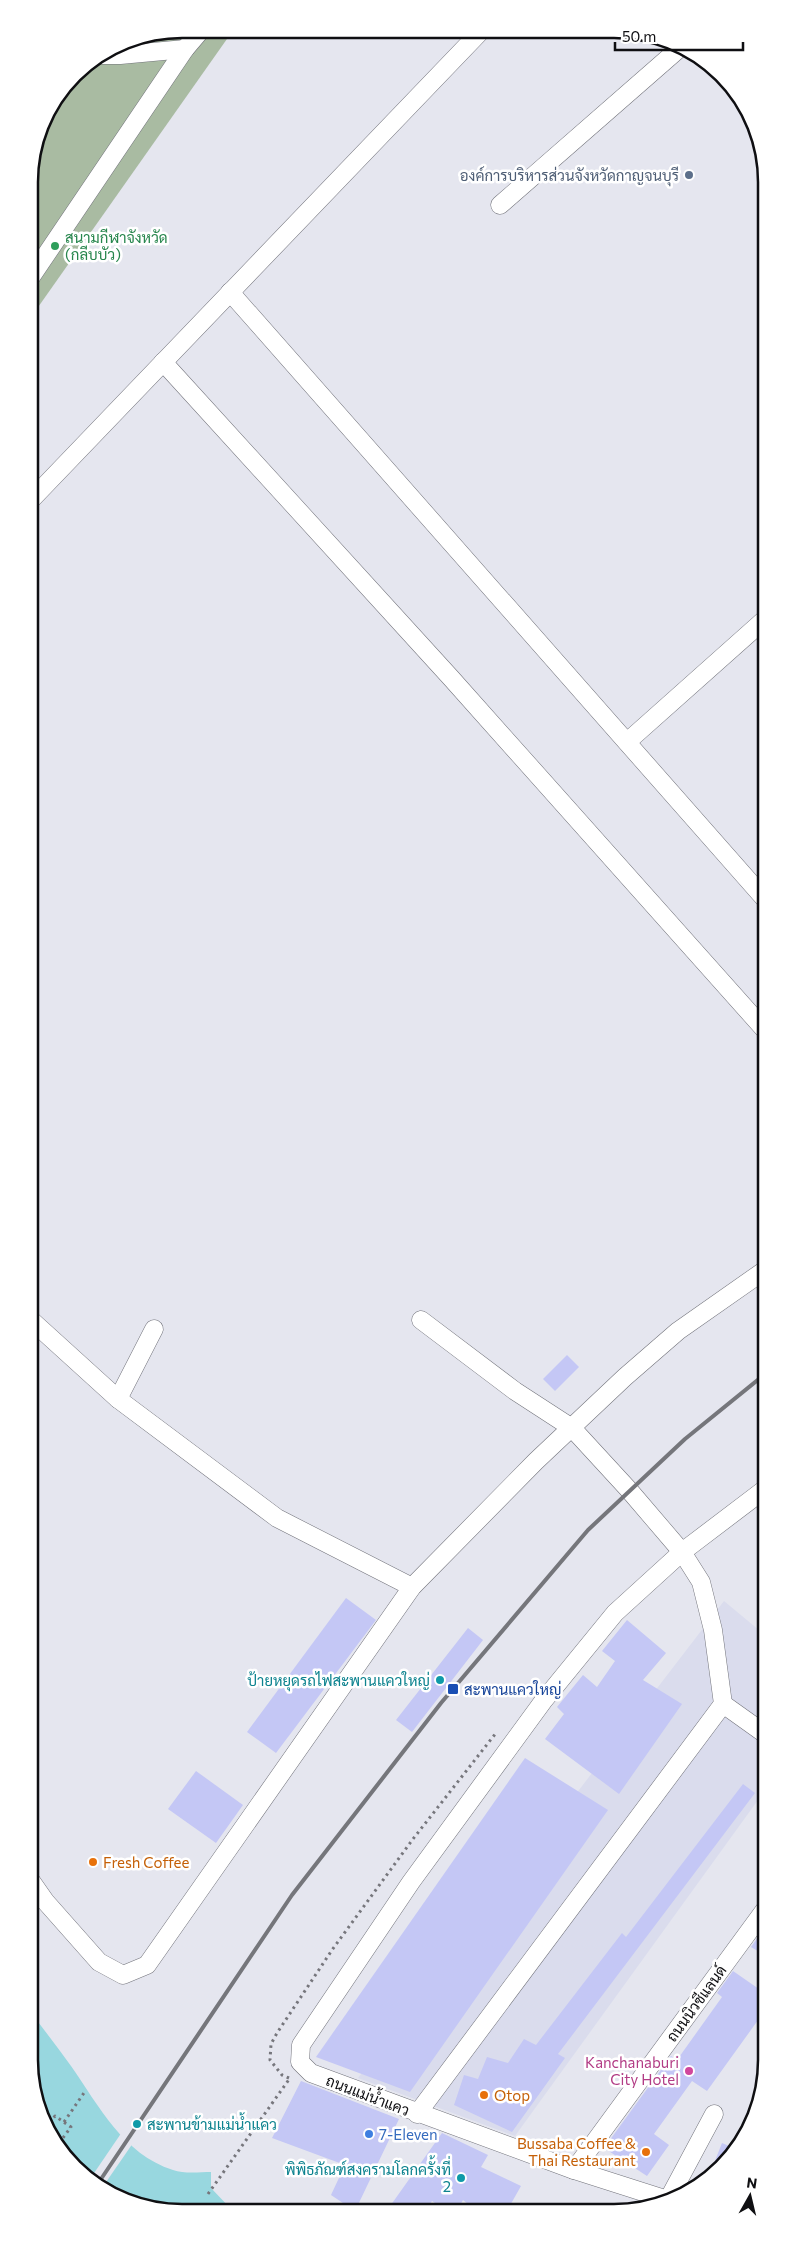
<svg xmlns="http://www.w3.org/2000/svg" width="795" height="2241" font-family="Commissioner,Sarabun,sans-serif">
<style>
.built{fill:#dadced}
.green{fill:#a9bba2}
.water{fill:#98d7df}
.pier{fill:#e5e6ef}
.building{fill:#c4c7f5}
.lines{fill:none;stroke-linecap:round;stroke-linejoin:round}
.minor-casing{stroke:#72737b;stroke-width:19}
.path{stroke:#76767c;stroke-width:3;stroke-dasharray:2.5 4;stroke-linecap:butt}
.minor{stroke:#fff;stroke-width:18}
.rail{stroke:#75767b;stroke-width:4}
.service-dot{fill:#5c6f8a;stroke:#fff;stroke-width:2}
.leisure-dot{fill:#2e9e5b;stroke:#fff;stroke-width:2}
.culture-dot{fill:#0f9aa8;stroke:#fff;stroke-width:2}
.transit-dot{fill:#1a4fb4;stroke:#fff;stroke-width:2}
.food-dot{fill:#e8710a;stroke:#fff;stroke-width:2}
.hotel-dot{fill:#d1479c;stroke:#fff;stroke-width:2}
.shop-dot{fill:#3f7fe0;stroke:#fff;stroke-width:2}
.labels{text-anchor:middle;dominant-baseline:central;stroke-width:5;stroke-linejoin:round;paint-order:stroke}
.service-label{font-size:15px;fill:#4e5e75;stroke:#fff;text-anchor:end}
.leisure-label{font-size:15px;fill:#27864d;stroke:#fff;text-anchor:start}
.culture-label{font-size:15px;fill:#0d838f;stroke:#fff;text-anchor:end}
.transit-label{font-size:15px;fill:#164399;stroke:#fff;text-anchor:start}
.food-label{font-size:15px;fill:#c56008;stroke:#fff;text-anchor:start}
.street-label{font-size:15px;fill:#0f0f12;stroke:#fff}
.hotel-label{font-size:15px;fill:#b23c85;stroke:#fff;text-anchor:end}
.shop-label{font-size:15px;fill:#366cbe;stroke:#fff;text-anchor:start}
.rim{fill:none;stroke:#0f0f12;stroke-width:2.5}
</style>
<rect width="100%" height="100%" fill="#e5e6ef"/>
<polygon class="built" points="724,1601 765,1635 766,1789 515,2136 358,2078"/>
<polygon class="green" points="182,29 234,29 29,320 29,171 45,114 81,67 123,40"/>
<path class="water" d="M32,2014c13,17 26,34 39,52 28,40 52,88 102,104 11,4 27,2 38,2v16l20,21c-21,0 -63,4 -81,0 -58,-14 -104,-60 -118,-118 -4,-17 0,-57 0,-77z"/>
<polygon class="pier" points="122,2132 133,2143 102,2188 90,2179"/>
<g class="building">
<polygon points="567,1355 579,1367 555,1391 543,1379"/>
<polygon points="346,1598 376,1620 276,1753 247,1732"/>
<polygon points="627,1620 666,1653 643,1680 682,1704 619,1794 545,1739 564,1714 557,1707 583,1675 597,1687 615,1661 602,1651"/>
<polygon points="468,1628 483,1640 412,1732 396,1720"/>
<polygon points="525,1758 608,1810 410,2092 316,2057"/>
<polygon points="196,1771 243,1805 216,1843 168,1809"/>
<polygon points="743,1784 755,1793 558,2054 565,2058 512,2132 454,2105 464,2075 478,2079 487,2057 508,2063 524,2039 536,2045 622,1933 626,1937"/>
<polygon points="766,1926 766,1956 751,1947"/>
<polygon points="733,1971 766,1994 766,2009 707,2091 692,2081 654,2134 669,2145 647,2176 604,2148 671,2056 677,2060 722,1997 717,1993"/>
<polygon points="301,2081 399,2119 356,2209 352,2209 331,2195 345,2165 272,2138"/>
<polygon points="442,2133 488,2155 481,2167 521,2186 508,2209 474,2209 463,2200 458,2209 444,2209 432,2201 427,2209 388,2209"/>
<polygon points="722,2143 736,2149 729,2160 709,2176"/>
</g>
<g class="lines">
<defs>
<g id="minor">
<polyline points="100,55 120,55 185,49"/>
<polyline points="500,205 682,46"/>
<polyline points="29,280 185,49 202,29"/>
<polyline points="230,292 764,898"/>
<polyline points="163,362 451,678 764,1029"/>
<polyline points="30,501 481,31"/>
<polyline points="627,742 764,620"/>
<polyline points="31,1320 118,1399 277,1518 412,1587"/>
<polyline points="118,1399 154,1329"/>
<polyline points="723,1704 765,1734"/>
<polyline points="31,1881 45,1901 99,1962 123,1975 147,1965 412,1587 536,1461 625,1377 678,1331 765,1270"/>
<polyline points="417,2114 723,1704 713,1630 701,1582 682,1552 629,1490 572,1428 515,1391 421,1320"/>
<polyline points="574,2170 766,1908"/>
<polyline points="668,2200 574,2170 311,2073 300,2062 301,2045 411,1882 544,1700 615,1613 682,1552 765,1489"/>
<polyline points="668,2200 714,2114"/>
</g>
</defs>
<use href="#minor" class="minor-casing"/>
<g class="path">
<polyline points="289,2078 282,2075 270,2060 271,2044 277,2033 332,1950 413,1839 496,1733"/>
<polyline points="64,2122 86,2090"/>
<polyline points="46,2128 55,2116 71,2127 60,2142 48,2133"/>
<polyline points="208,2194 290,2078"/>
</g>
<use href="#minor" class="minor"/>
<polyline class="rail" points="97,2185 292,1895 441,1703 588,1530 685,1439 765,1374"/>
</g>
<circle class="service-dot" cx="689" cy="175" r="5"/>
<circle class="leisure-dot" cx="55" cy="246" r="5"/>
<g class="culture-dot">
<circle cx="440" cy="1680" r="5"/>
<circle cx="137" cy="2124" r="5"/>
<circle cx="461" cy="2178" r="5"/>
</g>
<rect class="transit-dot" x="447" y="1683" width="12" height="12" rx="2.5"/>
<g class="food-dot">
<circle cx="93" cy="1862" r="5"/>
<circle cx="484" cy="2095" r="5"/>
<circle cx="646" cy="2152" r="5"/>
</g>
<circle class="hotel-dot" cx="689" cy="2071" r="5"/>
<circle class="shop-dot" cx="369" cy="2134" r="5"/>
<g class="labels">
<g class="service-label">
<text x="679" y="175">องค์การบริหารส่วนจังหวัดกาญจนบุรี</text>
</g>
<g class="leisure-label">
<text x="65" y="237">สนามกีฬาจังหวัด<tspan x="65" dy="17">(กลีบบัว)</tspan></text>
</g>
<g class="culture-label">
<text x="430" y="1680">ป้ายหยุดรถไฟสะพานแควใหญ่</text>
<text x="147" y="2124" text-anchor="start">สะพานข้ามแม่น้ำแคว</text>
<text x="451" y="2169">พิพิธภัณฑ์สงครามโลกครั้งที่<tspan x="451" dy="17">2</tspan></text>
</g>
<g class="transit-label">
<text x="464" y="1689">สะพานแควใหญ่</text>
</g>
<g class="food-label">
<text x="103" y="1862">Fresh Coffee</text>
<text x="494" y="2095">Otop</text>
<text x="636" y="2143" text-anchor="end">Bussaba Coffee &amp;<tspan x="636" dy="17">Thai Restaurant</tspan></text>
</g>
<g class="street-label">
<text transform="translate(696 2003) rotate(-54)">ถนนนิวซีแลนด์</text>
<text transform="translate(368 2095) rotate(21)">ถนนแม่น้ำแคว</text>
</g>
<g class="hotel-label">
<text x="679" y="2062">Kanchanaburi<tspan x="679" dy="17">City Hotel</tspan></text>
</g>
<g class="shop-label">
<text x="379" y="2134">7-Eleven</text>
</g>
</g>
<path d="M0 0H795V2241H0ZM182 38H614A144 144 0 0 1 758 182V2060A144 144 0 0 1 614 2204H182A144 144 0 0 1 38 2060V182A144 144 0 0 1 182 38Z" fill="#fff" fill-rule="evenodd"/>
<path class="rim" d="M182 38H614A144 144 0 0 1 758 182V2060A144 144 0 0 1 614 2204H182A144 144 0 0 1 38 2060V182A144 144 0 0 1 182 38Z"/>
<g transform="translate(750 2196) rotate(8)" stroke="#ffffff" stroke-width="4" paint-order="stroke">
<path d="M0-4L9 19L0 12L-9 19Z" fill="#0f0f12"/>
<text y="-8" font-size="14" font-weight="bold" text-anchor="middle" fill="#0f0f12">N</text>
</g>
<path d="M615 42v8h128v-8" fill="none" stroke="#0f0f12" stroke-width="2.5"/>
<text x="622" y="42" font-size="15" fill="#0f0f12" stroke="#ffffff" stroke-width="4" paint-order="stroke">50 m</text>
</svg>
